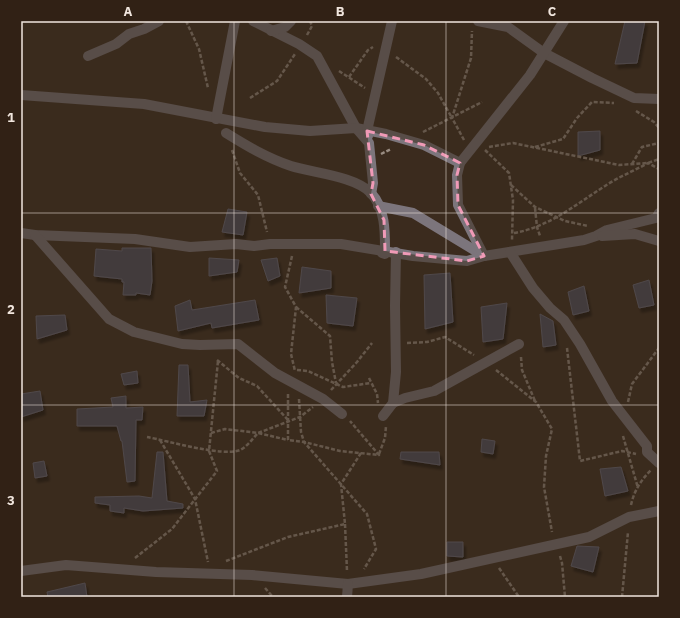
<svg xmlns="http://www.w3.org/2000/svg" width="680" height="618" font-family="'IBM Plex Sans',sans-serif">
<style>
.building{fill:#4e5064;stroke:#686a7f;filter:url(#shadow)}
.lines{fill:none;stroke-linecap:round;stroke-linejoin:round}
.path{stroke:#998c82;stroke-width:2.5;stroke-dasharray:4 2;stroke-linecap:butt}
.minor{stroke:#7c757c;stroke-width:10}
.marked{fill:none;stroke:#f09ab7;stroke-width:3;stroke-dasharray:8 5;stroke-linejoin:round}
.grid{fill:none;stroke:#f1e6de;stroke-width:1;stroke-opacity:0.55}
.neatline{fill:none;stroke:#f1e6de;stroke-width:1.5}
.grid-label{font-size:13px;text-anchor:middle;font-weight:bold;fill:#f1e6de}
</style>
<defs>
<filter id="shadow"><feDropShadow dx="2.5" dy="4.5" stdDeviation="1" flood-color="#0009"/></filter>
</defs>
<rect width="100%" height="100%" fill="#3b2b1e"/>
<g class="building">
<polygon points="625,21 645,21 637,63 615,64"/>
<polygon points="600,131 600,150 578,156 578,132"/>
<polygon points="228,209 247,212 243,235 222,232"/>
<polygon points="122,248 151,248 152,281 150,295 136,293 136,295 123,295 124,282 122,282 122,279 94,276 96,249 122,251"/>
<polygon points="209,258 239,260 237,272 209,276"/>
<polygon points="277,258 280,276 268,281 261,260"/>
<polygon points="302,267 331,271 331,288 299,293"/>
<polygon points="450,273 453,322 425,329 424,275"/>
<polygon points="649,280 654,305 639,308 633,285"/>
<polygon points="584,286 589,311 573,315 568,292"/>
<polygon points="326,295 357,298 353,326 327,323"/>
<polygon points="190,300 192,310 255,300 259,320 212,328 211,323 178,331 175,306"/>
<polygon points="507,303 503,339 483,342 481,307"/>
<polygon points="540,314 553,321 556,345 543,347"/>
<polygon points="65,315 67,330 37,339 36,316"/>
<polygon points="179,365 188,365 190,402 207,400 204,416 177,416"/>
<polygon points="137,371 138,383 124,385 121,374"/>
<polygon points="40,391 43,410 21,417 21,394"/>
<polygon points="126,396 126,408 143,407 142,420 136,420 135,481 127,482 122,441 121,441 117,426 77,426 77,409 113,407 111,398"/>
<polygon points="482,439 495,441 493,454 481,452"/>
<polygon points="157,452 163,452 167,501 183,504 183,508 143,511 124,508 124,513 110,511 110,505 95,503 95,497 139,496 152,498"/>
<polygon points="401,452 439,452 440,465 400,459"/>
<polygon points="44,461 47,476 35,478 33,463"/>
<polygon points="621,467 628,491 605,496 600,469"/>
<polygon points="447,542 463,542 463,557 447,556"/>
<polygon points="577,546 599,547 593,572 571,566"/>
<polygon points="85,583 87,597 48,597 47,592"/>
</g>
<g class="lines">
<g class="path">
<polyline points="186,21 199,49 208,88"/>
<polyline points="307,35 312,26 310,21"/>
<polyline points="396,57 426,79 438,93 452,118"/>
<polyline points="339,71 365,88"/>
<polyline points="349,77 368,50 373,47"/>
<polyline points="250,98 277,81 295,54"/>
<polyline points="636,111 654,122 659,128"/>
<polyline points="423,132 482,102"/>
<polyline points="464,140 452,118 471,58 472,31"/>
<polyline points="489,147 513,143 619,165 648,163 659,159"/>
<polyline points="535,147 563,139 577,118 592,102 614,103"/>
<polyline points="232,150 240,173 258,195 267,232"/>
<polyline points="485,150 509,173 513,200 512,240"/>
<polyline points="381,154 391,149"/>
<polyline points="632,164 642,147 659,143"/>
<polyline points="511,185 535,207 565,221 588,226"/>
<polyline points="535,208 537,227 540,236"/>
<path d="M514,233c35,-6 61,-28 91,-47 13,-9 29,-15 43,-23l11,6"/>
<polyline points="292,256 285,287 296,307 291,354 295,371"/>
<polyline points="296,307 330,336 332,362 336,383"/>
<polyline points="407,343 427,342 445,337 474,355"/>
<polyline points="567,348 580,461 622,451 636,454"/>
<polyline points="521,357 522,370 535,401"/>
<polyline points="217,360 239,378 257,386 288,420"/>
<polyline points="297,370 308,371 343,387 371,383"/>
<polyline points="496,370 536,402 552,429 546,456 544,487 552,532"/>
<polyline points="369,378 377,394 378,403"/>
<polyline points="331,390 357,362 372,343"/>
<polyline points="288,394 288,440 304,442 340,451 379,455 350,421"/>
<polyline points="299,399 301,432 304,442 367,514 376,549 364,569"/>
<polyline points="628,402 632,384 659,348"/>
<polyline points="211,433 225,429 258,433 300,417 313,407"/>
<polyline points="623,436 638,488"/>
<path d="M147,437c21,4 76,20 93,13 7,-3 13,-12 18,-17l30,7"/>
<polyline points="160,440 195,499 208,562"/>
<polyline points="379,454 385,438 386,426"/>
<path d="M631,505c3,-14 10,-25 20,-35"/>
<polyline points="345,524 347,571"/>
<polyline points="560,556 562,563 565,597"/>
<polyline points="135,558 172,529 217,471 209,451 218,361"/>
<polyline points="226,561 288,537 345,524 341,484 361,453"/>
<polyline points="499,568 519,597"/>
<polyline points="265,588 273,597"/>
<polyline points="622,597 628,532"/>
</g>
<g class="minor">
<polyline points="253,21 299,44 317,56 356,128 369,143 373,183 371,194"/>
<polyline points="478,21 508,27 544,53 592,78 634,98 659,99"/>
<polyline points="271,31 285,27 291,21"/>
<polyline points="88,56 116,44 129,34 144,29 159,21"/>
<polyline points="21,95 144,104 265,127 310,131 356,128 386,134 424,145 460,163"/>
<polyline points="216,119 235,21"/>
<path d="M226,133c21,13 41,25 65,33 22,7 64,10 80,27 15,16 14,41 14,61l-3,-1"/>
<polyline points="368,136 367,131 392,21"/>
<polyline points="378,206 413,213 484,256"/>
<polyline points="21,233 35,235 135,239 190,247 236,244 254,246 270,244 341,244 413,256 467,261 484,256 584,240 596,236 607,230 656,218 659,213"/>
<polyline points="35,235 109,319 134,332 182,344 200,345 238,344 275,373 323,399 342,414"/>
<polyline points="602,236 635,234 659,241"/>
<polyline points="510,252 533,288 550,308 564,320 580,344 612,401 647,446 647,452 659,463"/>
<polyline points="484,256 458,205 457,175 460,163 530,75 564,21"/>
<polyline points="393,403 405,398 434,391 519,344"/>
<polyline points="383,416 393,403 396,372 395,306 396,252"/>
<polyline points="21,571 66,565 156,572 252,575 348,584 421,574 589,537 629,517 659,511"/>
<polyline points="347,597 348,584"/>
</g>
</g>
<path d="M0 0H680V618H0ZM367,131l57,14 36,18 -3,12 1,30 26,51 -17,5 -82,-10 -1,-31 -13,-26 2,-11z" fill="#3b2b1e" fill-opacity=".55" fill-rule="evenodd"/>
<path class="marked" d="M367,131l57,14 36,18 -3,12 1,30 26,51 -17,5 -82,-10 -1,-31 -13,-26 2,-11z"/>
<path class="grid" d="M234,21v576M446,21v576M21,213h638M21,405h638"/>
<rect width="680" height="618" fill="none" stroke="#312115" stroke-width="44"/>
<rect x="22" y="22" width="636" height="574" class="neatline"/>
<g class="grid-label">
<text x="128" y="16">A</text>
<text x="340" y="16">B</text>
<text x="552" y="16">C</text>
<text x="11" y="122">1</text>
<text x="11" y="314">2</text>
<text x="11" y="505">3</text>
</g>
</svg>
